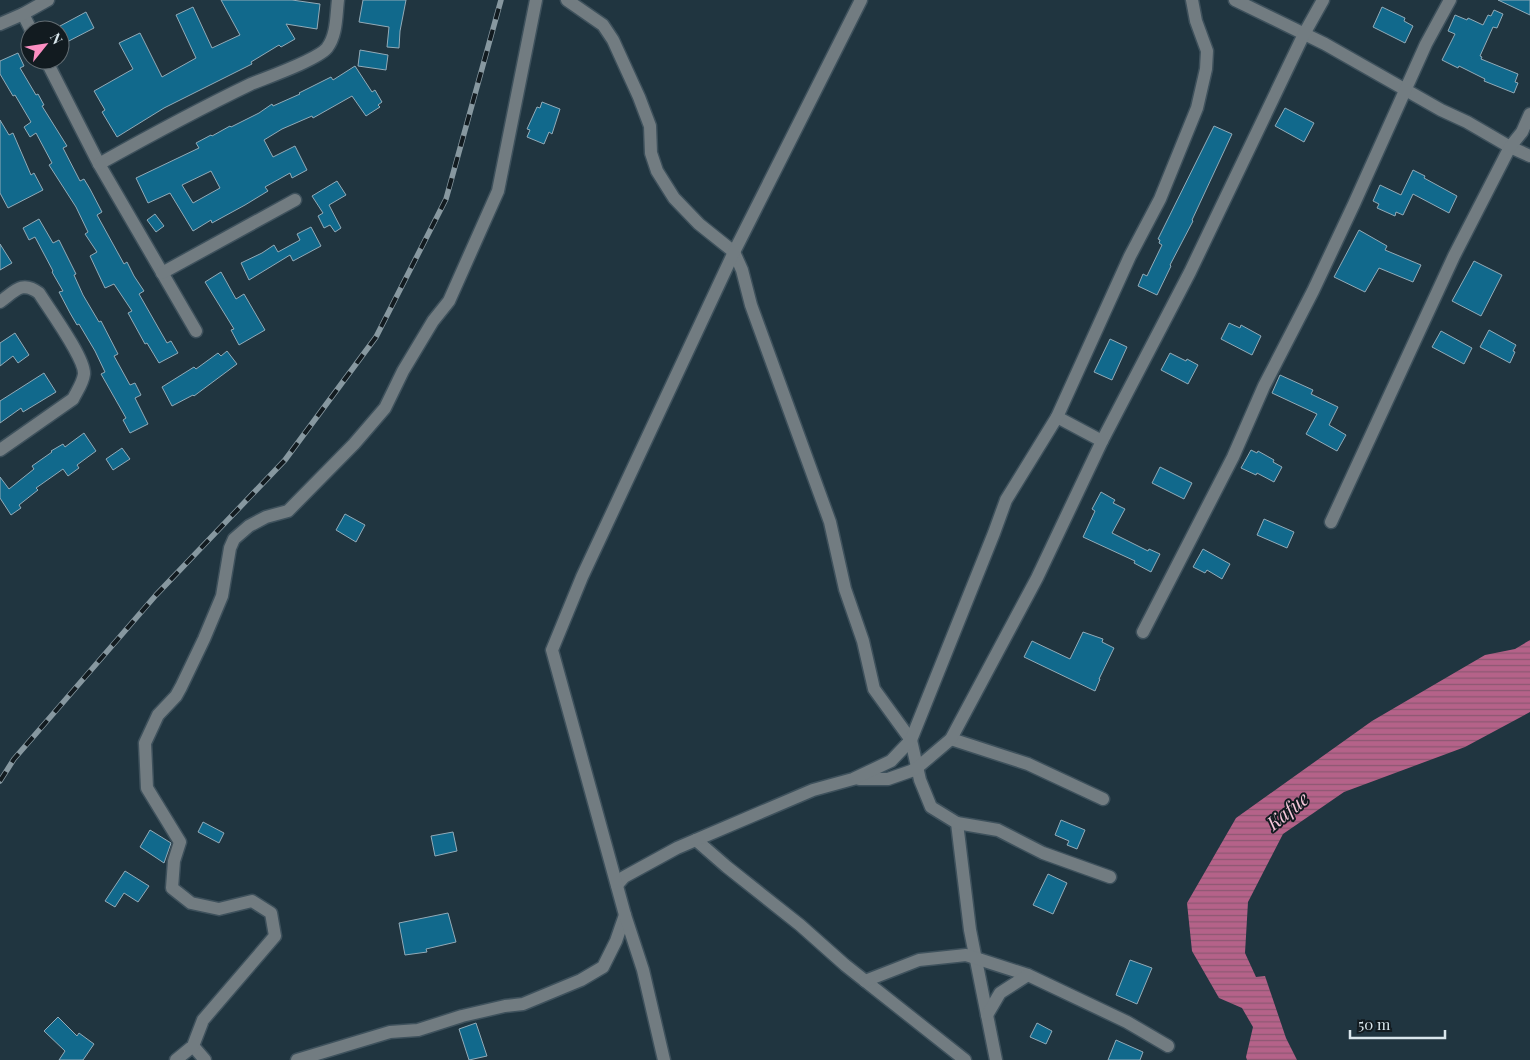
<svg xmlns="http://www.w3.org/2000/svg" width="1530" height="1060" font-family="'Playfair Display',serif">
<style>
.water{fill:url(#water-rules)}
.building{fill:#11698c;stroke:#92abb8;fill-rule:evenodd}
.lines{fill:none;stroke-linecap:round;stroke-linejoin:round}
.minor-casing{stroke:#3e515c;stroke-width:15}
.minor{stroke:#727c81;stroke-width:12}
.rail-casing{stroke:#8798a0;stroke-width:5.5}
.rail{stroke:#121b20;stroke-width:4;stroke-dasharray:11;stroke-linecap:butt}
.labels{text-anchor:middle;dominant-baseline:central;stroke-width:4;stroke-linejoin:round;paint-order:stroke}
.water-label{font-size:19px;font-style:italic;fill:#f6c7da;stroke:#121b20}
</style>
<defs>
<pattern id="water-rules" width="6" height="5" patternUnits="userSpaceOnUse" patternTransform="scale(1.25)"><rect width="6" height="5" fill="#b56289"/><path d="M0 2.5h6" fill="none" stroke="#8c5872"/></pattern>
</defs>
<rect width="100%" height="100%" fill="#203540"/>
<polygon class="water" points="1530,640 1530,712 1465,747 1344,792 1283,834 1248,902 1245,953 1256,977 1265,976 1286,1038 1297,1060 1247,1060 1246,1057 1253,1027 1242,1008 1219,998 1192,951 1187,903 1236,818 1372,721 1485,655 1515,649"/>
<g class="building">
<polygon points="221,0 292,0 320,4 317,29 286,24 295,39 281,47 279,45 251,62 252,64 164,108 117,137 102,112 105,110 94,91 133,69 119,43 140,33 162,77 196,58 176,15 193,7 212,48 240,35"/>
<polygon points="363,0 406,0 400,31 399,48 387,47 389,27 359,22"/>
<polygon points="1498,0 1530,0 1530,15"/>
<polygon points="1382,7 1405,18 1404,21 1413,26 1405,43 1373,27"/>
<polygon points="1494,10 1503,14 1497,28 1493,27 1480,56 1482,57 1481,59 1518,74 1515,82 1518,83 1514,93 1484,81 1485,79 1459,66 1458,68 1442,60 1455,34 1448,31 1455,15 1467,20 1468,18 1483,25 1488,15 1491,16"/>
<polygon points="86,12 94,28 63,44 60,39 60,26"/>
<polygon points="360,50 388,55 386,70 358,66"/>
<polygon points="18,53 24,66 20,68 36,95 38,94 44,105 42,106 67,146 63,148 80,181 84,179 90,189 102,212 97,215 124,264 127,262 134,276 144,291 139,294 167,343 171,341 178,353 159,363 147,343 145,344 128,313 132,311 114,284 105,288 90,256 97,252 85,234 88,232 76,207 49,165 52,163 36,133 30,137 24,127 31,122 15,95 13,96 0,74 0,61"/>
<path d="M355,66l17,26 3,-2 7,12 -4,3 2,2 -14,9 -14,-20 -39,22 -1,-2 -30,13 -18,11 9,17 22,-11 12,24 -15,8 -2,-5 -25,14 3,4 -23,14 -33,18 -1,-3 -18,11 -23,-38 -22,10 -12,-25 63,-30 -3,-5 15,-8 1,1 18,-10 1,1 28,-14 13,-9 1,2 27,-12 -1,-1 32,-16 2,3zM211,171l9,17 -27,15 -11,-18z"/>
<polygon points="542,102 560,109 552,134 549,132 544,144 527,137 530,130 527,129 537,107 540,108"/>
<polygon points="1285,108 1314,123 1304,142 1275,126"/>
<polygon points="0,120 9,135 13,133 31,175 34,173 43,190 8,208 0,193"/>
<polygon points="1214,126 1232,134 1192,220 1193,221 1170,265 1171,266 1157,295 1138,286 1143,274 1147,276 1162,245 1159,243 1160,240 1158,239"/>
<polygon points="1413,170 1425,176 1424,178 1457,196 1449,213 1413,194 1403,215 1396,212 1395,216 1377,208 1379,204 1373,201 1380,185 1401,195"/>
<polygon points="337,181 346,195 329,205 341,228 335,232 330,225 324,228 318,216 323,213 312,196"/>
<polygon points="155,214 164,226 156,232 147,220"/>
<polygon points="39,219 53,243 59,240 76,274 74,275 83,295 99,322 101,321 118,354 114,356 130,385 135,383 141,395 135,398 148,424 130,433 123,420 126,418 101,374 105,372 95,351 79,324 77,325 70,313 59,292 63,291 52,272 53,271 35,237 29,240 23,228"/>
<polygon points="311,227 321,246 293,261 290,255 249,280 241,263 262,253 274,245 278,252 300,240 297,234"/>
<polygon points="1359,230 1387,246 1385,250 1421,265 1413,282 1379,268 1365,292 1334,277"/>
<polygon points="0,244 12,263 0,270"/>
<polygon points="1474,261 1502,275 1481,316 1452,301"/>
<polygon points="221,272 236,299 244,294 265,330 239,345 231,330 234,329 205,282"/>
<polygon points="1229,323 1240,328 1241,325 1261,336 1252,355 1221,339"/>
<polygon points="1489,330 1516,345 1513,351 1515,352 1510,363 1480,347"/>
<polygon points="1441,331 1472,348 1464,364 1432,347"/>
<polygon points="15,333 29,355 18,363 13,356 0,366 0,343"/>
<polygon points="1110,339 1127,347 1112,380 1094,372"/>
<polygon points="227,351 237,364 194,396 193,395 172,406 162,387 194,367 196,369 218,353 221,356"/>
<polygon points="1170,353 1186,361 1187,359 1198,365 1188,384 1161,370"/>
<polygon points="44,373 56,392 23,412 21,408 0,423 0,401"/>
<polygon points="1280,375 1313,390 1311,394 1338,407 1329,425 1346,435 1337,451 1306,434 1317,414 1272,393"/>
<polygon points="84,433 96,451 77,465 79,468 68,476 63,469 36,488 38,490 19,505 21,508 11,515 0,498 0,477 9,489 34,469 32,466 52,452 51,451 63,444 65,447"/>
<polygon points="122,448 130,459 113,470 106,459"/>
<polygon points="1251,450 1257,453 1258,451 1274,460 1273,462 1282,467 1274,482 1257,473 1256,475 1241,468"/>
<polygon points="1160,467 1192,483 1184,499 1152,483"/>
<polygon points="1101,492 1115,500 1113,503 1125,509 1112,533 1148,551 1149,549 1160,554 1151,572 1134,563 1135,561 1083,537 1095,511 1092,509"/>
<polygon points="345,514 365,525 356,542 336,530"/>
<polygon points="1264,519 1294,532 1287,548 1257,535"/>
<polygon points="1203,549 1230,564 1222,579 1207,570 1205,573 1193,567"/>
<polygon points="1083,632 1103,639 1102,642 1114,648 1099,679 1100,679 1095,691 1024,657 1032,641 1070,659"/>
<polygon points="1061,820 1085,830 1077,849 1067,845 1069,841 1055,835"/>
<polygon points="203,822 224,833 219,843 198,832"/>
<polygon points="150,830 171,843 164,863 140,847"/>
<polygon points="453,832 457,851 435,856 431,836"/>
<polygon points="125,871 149,886 138,902 124,893 115,907 105,901"/>
<polygon points="1048,874 1067,883 1053,914 1033,905"/>
<polygon points="448,913 456,942 426,949 427,952 405,955 399,923"/>
<polygon points="1130,960 1152,968 1137,1004 1116,995"/>
<polygon points="58,1017 77,1036 79,1033 94,1044 83,1060 59,1060 65,1051 44,1031"/>
<polygon points="476,1023 487,1056 469,1060 459,1029"/>
<polygon points="1037,1023 1052,1031 1046,1044 1030,1037"/>
<polygon points="1116,1040 1143,1052 1140,1060 1108,1060"/>
</g>
<g class="lines">
<defs>
<g id="minor">
<polyline points="567,0 603,25 613,40 639,97 650,126 651,153 657,171 674,198 699,224 734,252 742,270 751,305 830,522 845,589 863,641 874,689 911,740 920,780 931,807 957,823 970,930 996,1060"/>
<polyline points="1235,0 1325,44 1441,110 1467,122 1510,147 1530,156"/>
<polyline points="23,14 31,30"/>
<polyline points="0,24 23,14 48,0"/>
<polyline points="46,60 99,164 196,331"/>
<path d="M99,164c50,-28 100,-55 152,-80 17,-7 66,-24 76,-36 10,-13 9,-32 11,-48"/>
<polyline points="162,273 295,200"/>
<path d="M0,302c15,-11 22,-22 39,-9 10,16 46,65 45,81 -1,9 -7,17 -11,25l-73,51"/>
<polyline points="1057,417 1102,441"/>
<polyline points="1331,522 1454,256 1510,147 1522,132 1530,114"/>
<polyline points="1143,632 1233,457 1264,386 1313,291 1354,204 1426,44 1450,0"/>
<polyline points="951,739 1028,764 1103,799"/>
<polyline points="859,779 888,779 911,771 918,767 951,739 1037,578 1102,441 1190,272 1304,34 1323,0"/>
<polyline points="957,823 998,830 1043,853 1110,877"/>
<polyline points="696,840 727,867 800,925 845,965 965,1060"/>
<polyline points="617,885 624,877 677,848 813,790 853,779 891,761 911,740 994,533 1006,500 1057,417 1130,256 1160,199 1197,108 1206,69 1207,51 1196,21 1192,0"/>
<polyline points="865,981 919,960 966,955 1028,975 1127,1022 1168,1046"/>
<polyline points="987,1015 1000,993 1028,975"/>
<polyline points="193,1046 205,1060"/>
<polyline points="176,1060 193,1046 203,1020 275,936 271,913 252,901 219,909 191,903 172,888 174,861 180,842 147,788 145,743 158,715 176,696 181,687 204,639 222,596 230,548 234,539 249,526 266,517 288,511 354,444 385,408 403,371 433,321 449,301 498,191 536,0"/>
<polyline points="297,1060 390,1032 418,1030 462,1016 505,1006 523,1004 581,980 603,967 616,941 625,915"/>
<polyline points="664,1060 643,970 625,915 552,650 582,577 734,252 861,0"/>
</g>
</defs>
<use href="#minor" class="minor-casing"/>
<use href="#minor" class="minor"/>
<defs>
<polyline id="rail" points="0,781 14,759 156,595 285,460 376,337 446,199 501,0"/>
</defs>
<use href="#rail" class="rail-casing"/>
<use href="#rail" class="rail"/>
</g>
<g class="labels">
<g class="water-label">
<text transform="translate(1287 810) rotate(-39)">Kafue</text>
</g>
</g>
<g transform="translate(45 45) rotate(60)"><circle r="24" fill="#121b20" stroke="#626c72"/>
<path d="M0-4L9 19L0 12L-9 19Z" fill="#fc8fc2"/>
<text y="-8" font-size="14" font-weight="bold" text-anchor="middle" fill="#d9e6ec">N</text>
</g>
<path d="M1350 1030v8h95v-8" fill="none" stroke="#d9e6ec" stroke-width="2.5"/>
<text x="1358" y="1030" font-size="15" fill="#d9e6ec" stroke="#121b20" stroke-width="4" paint-order="stroke">50 m</text>
</svg>
